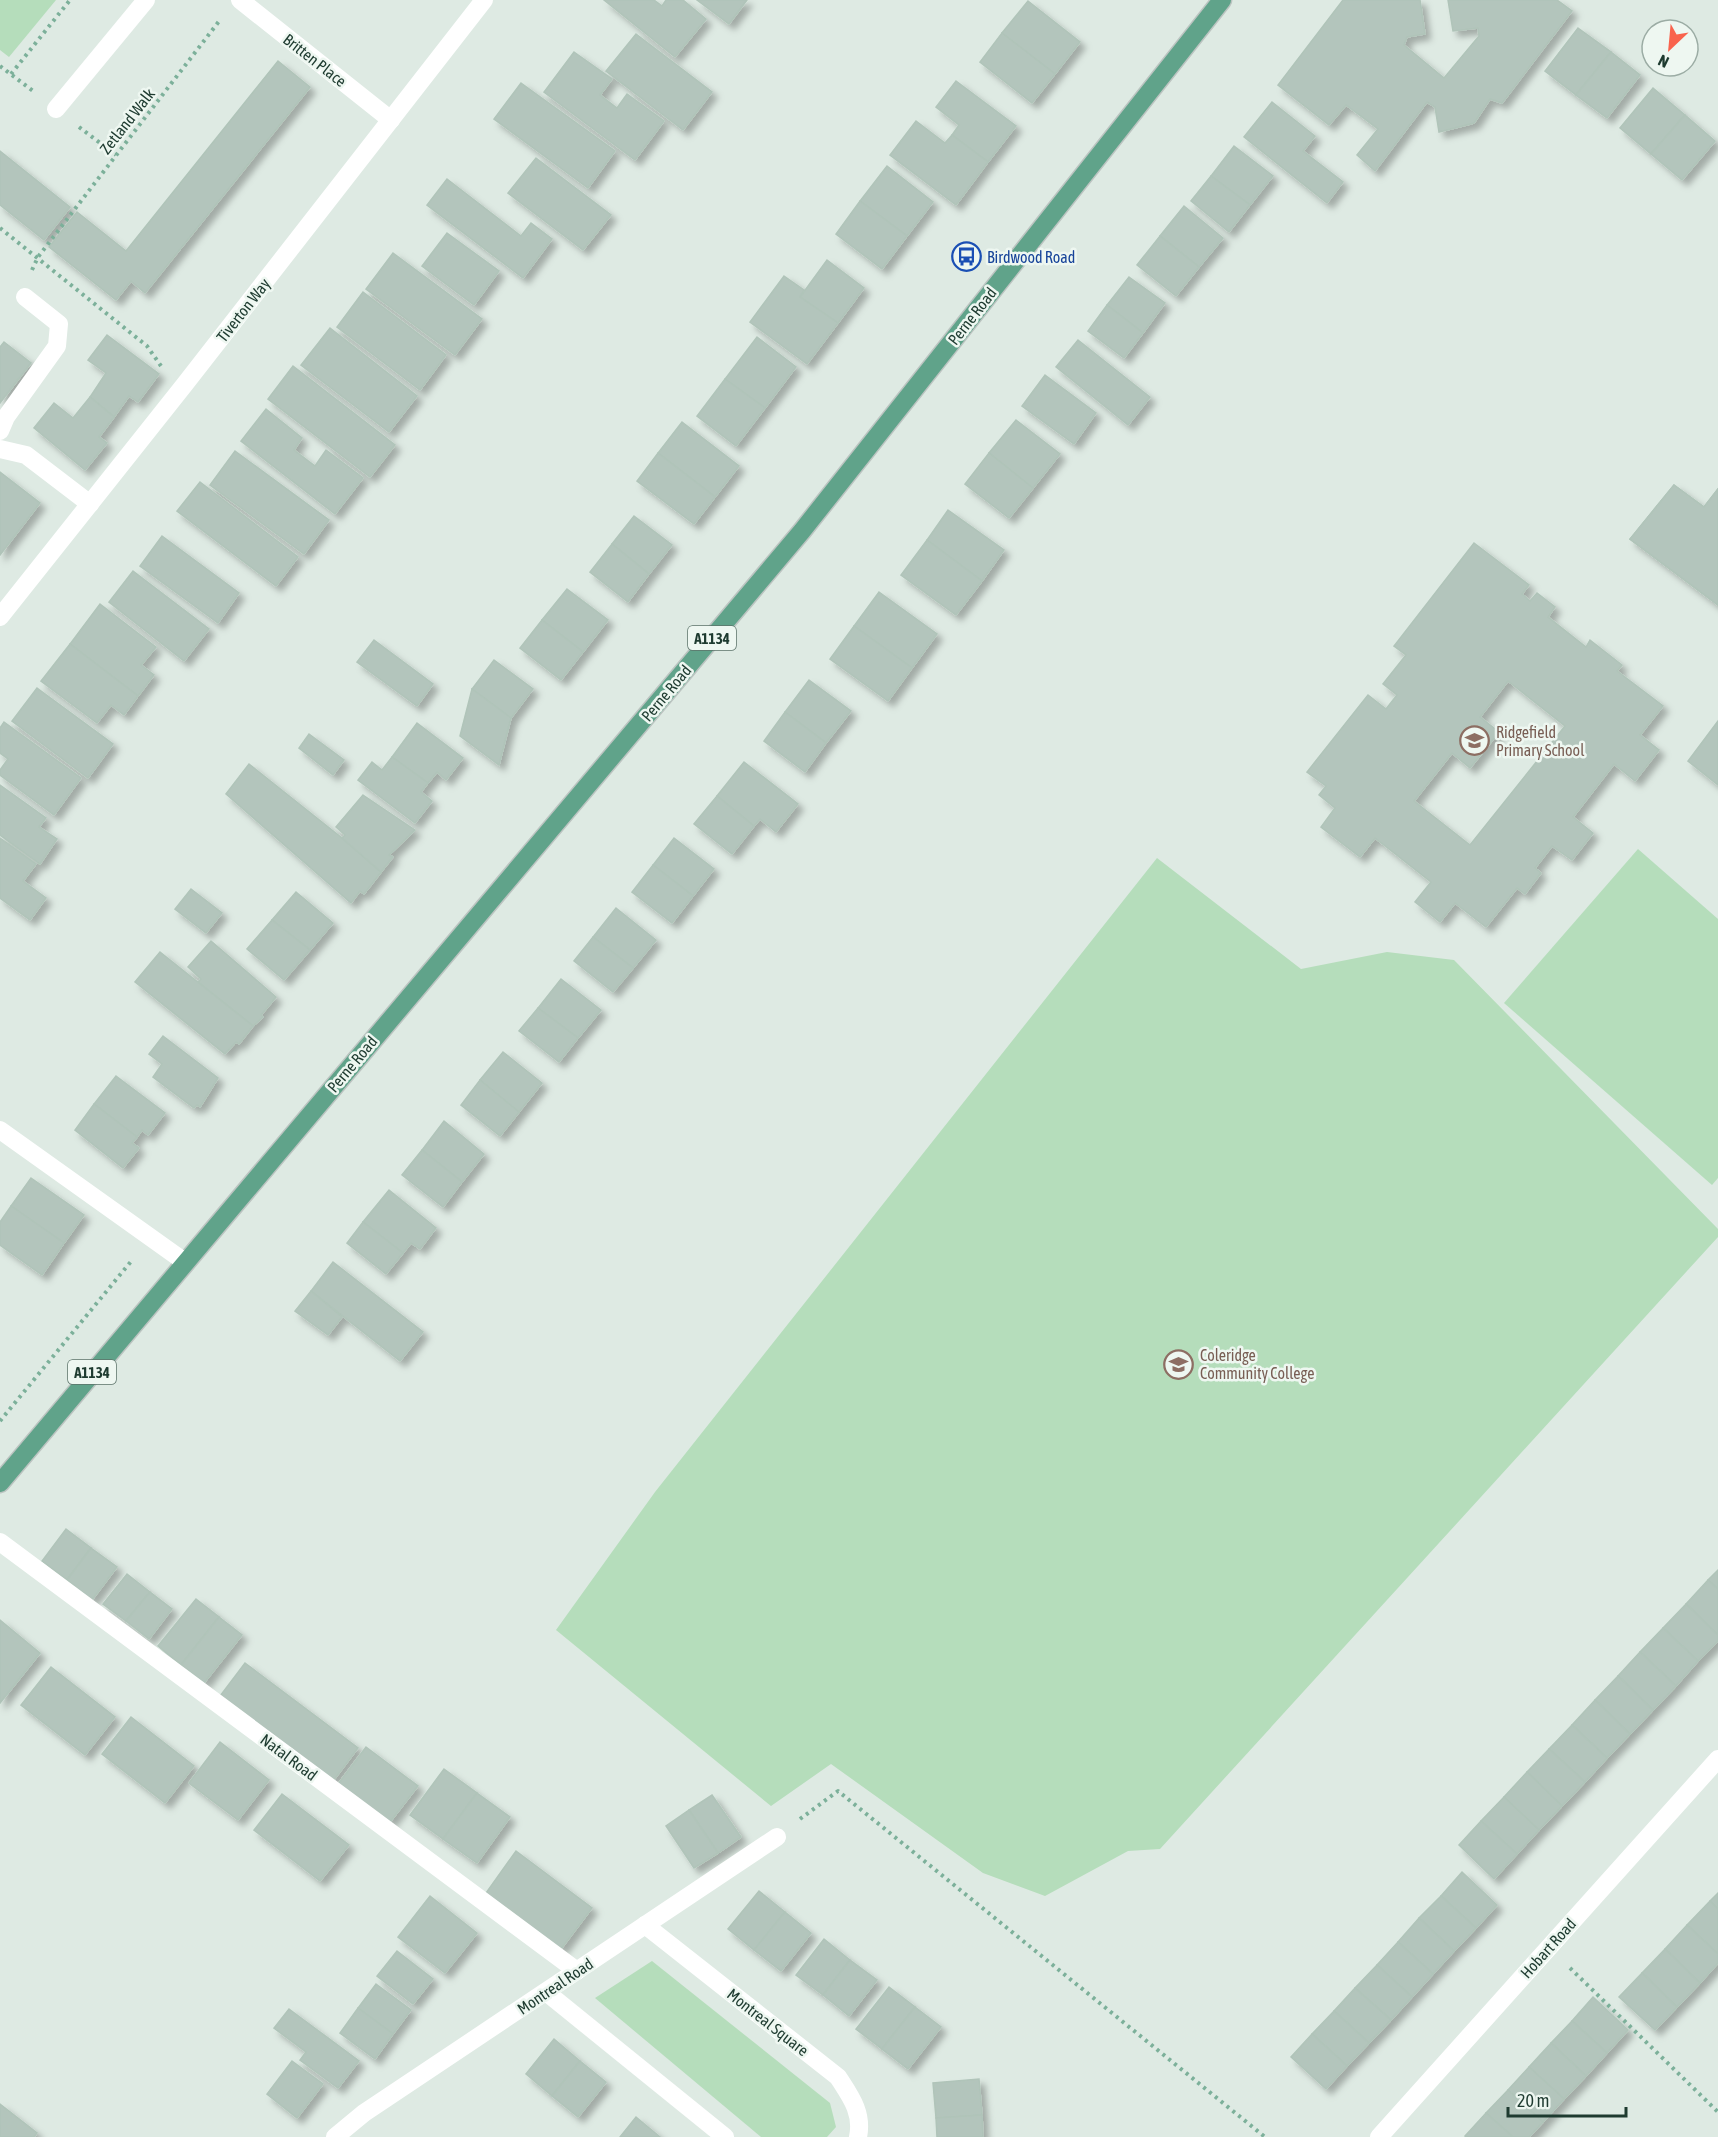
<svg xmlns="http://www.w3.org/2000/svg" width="1718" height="2137" font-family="'Asap Condensed',sans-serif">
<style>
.green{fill:#b5ddbb}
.building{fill:#b3c5bc;stroke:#b0c4b9;stroke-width:1.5;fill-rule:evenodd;filter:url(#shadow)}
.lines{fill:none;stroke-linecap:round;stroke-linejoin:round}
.major-casing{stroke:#bcc4c1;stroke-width:21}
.path{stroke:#7cb09a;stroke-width:4;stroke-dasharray:3 4.5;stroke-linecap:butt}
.minor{stroke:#fff;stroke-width:18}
.major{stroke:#60a38a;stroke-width:18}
.labels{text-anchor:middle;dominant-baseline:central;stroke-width:5;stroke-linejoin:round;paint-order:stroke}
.shield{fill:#eef7f1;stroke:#5c736a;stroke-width:1.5}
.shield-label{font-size:15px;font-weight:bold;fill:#1e3b30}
.street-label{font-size:16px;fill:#1e3b30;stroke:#eef7f1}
.transit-label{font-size:16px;fill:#164399;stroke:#eef7f1;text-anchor:start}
.education-label{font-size:16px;fill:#785e54;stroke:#eef7f1;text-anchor:start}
</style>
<defs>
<filter id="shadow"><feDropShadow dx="5.5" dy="5.5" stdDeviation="3" flood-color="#0004"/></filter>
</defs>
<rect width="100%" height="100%" fill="#deeae3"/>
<g class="green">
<polygon points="0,0 56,0 9,57 0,50"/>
<polygon points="1638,849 1718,919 1718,1178 1712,1185 1504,1003"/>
<polygon points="1157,858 1301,969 1387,952 1454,960 1718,1229 1718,1237 1160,1849 1128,1851 1045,1896 983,1873 831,1764 771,1806 556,1630 655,1492"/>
<polygon points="652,1961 830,2103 836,2127 827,2137 761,2137 595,1998"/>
</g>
<g class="building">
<polygon points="604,0 654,0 662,6 666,0 683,0 706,19 675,57"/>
<polygon points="697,0 747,0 729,24"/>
<polygon points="1343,0 1420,0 1425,34 1407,37 1404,45 1444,78 1479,36 1478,28 1453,31 1448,0 1557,0 1572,11 1502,103 1490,99 1474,123 1439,132 1435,107 1427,102 1375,171 1357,155 1378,129 1346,105 1329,125 1278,85"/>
<polygon points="1028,1 1080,42 1055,74 1002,33"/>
<polygon points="1578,28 1611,52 1576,95 1545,71"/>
<polygon points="1002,33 1055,74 1032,103 980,62"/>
<polygon points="636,34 712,92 683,130 606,71"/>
<polygon points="574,52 612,79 600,95 617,108 627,94 664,121 635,160 544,92"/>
<polygon points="1611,52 1640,75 1607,118 1576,95"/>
<polygon points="278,61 310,87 145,293 131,281 116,300 49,247 77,212 126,251"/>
<polygon points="956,81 1016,126 988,162 952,135 959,125 936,107"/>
<polygon points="521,83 615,151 588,188 494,119"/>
<polygon points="1653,88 1685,115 1651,154 1620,128"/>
<polygon points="1272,102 1315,136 1303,151 1343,182 1327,203 1244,137"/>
<polygon points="1685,115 1715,141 1682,180 1651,154"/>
<polygon points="916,121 945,143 952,135 988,162 956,205 890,155"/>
<polygon points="1234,146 1273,176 1250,205 1211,176"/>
<polygon points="0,151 70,207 44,240 0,205"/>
<polygon points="536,158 611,215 583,250 508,193"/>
<polygon points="887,166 933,202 907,236 860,201"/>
<polygon points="1211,176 1250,205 1229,232 1191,201"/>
<polygon points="447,179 521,236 531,223 552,239 523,278 427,205"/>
<polygon points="860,201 907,236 882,269 836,234"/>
<polygon points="1184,206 1223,238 1199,267 1160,236"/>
<polygon points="447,233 499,271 474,305 422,266"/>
<polygon points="1160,236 1199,267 1176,296 1137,265"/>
<polygon points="393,253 482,319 455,355 366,289"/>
<polygon points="827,260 864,288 838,323 800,297"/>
<polygon points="784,276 804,290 800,297 838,323 807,364 750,322"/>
<polygon points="1129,277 1165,303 1143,333 1107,305"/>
<polygon points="363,292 446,355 420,390 337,327"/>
<polygon points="1107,305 1143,333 1124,358 1088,331"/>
<polygon points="330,328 417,396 389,432 301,365"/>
<polygon points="107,335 159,374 138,402 129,396 114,417 90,397 106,373 88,360"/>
<polygon points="757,337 796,367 765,408 725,379"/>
<polygon points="1078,340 1150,397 1128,425 1056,367"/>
<polygon points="4,342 31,363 0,403 0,347"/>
<polygon points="293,366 395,445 370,477 268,399"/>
<polygon points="1045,375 1096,413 1074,444 1022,406"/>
<polygon points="725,379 765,408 736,446 697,416"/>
<polygon points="90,397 114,417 99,437 107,443 85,470 34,428 54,403 73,418"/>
<polygon points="266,409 302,438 294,450 315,466 326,450 363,478 335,514 241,441"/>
<polygon points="1016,420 1060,454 1033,488 989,453"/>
<polygon points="682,422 739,466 715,497 658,453"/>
<polygon points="235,451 329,520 304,554 210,485"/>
<polygon points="658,453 715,497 694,524 637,481"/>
<polygon points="989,453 1033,488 1009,518 965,484"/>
<polygon points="0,472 40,503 0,555"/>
<polygon points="200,482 298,557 276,586 177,511"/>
<polygon points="1674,485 1704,507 1718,489 1718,605 1630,539"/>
<polygon points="1674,485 1704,507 1718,489 1718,605 1630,539"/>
<polygon points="948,510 1004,550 982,581 927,540"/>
<polygon points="634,516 672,545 649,574 612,544"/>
<polygon points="162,536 239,593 218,623 140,566"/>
<polygon points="927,540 982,581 956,615 901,575"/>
<path d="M1474,543l55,42 -7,9 8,7 7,-8 18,14 -7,10 38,30 4,-7 32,25 -5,6 46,35 -23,29 19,15 -24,31 -21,-17 -41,53 20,16 -21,27 -20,-14 -17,22 6,5 -16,21 -8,-6 -31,39 -31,-24 -15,19 -25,-20 16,-20 -56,-44 -15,19 -39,-30 14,-19 -16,-13 7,-9 -19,-14 61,-77 18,14 11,-14 -14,-11 23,-29 -12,-9zM1508,681l57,45 -95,119 -56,-44 38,-48 18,15 29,-36 -19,-15z"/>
<polygon points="612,544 649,574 628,602 590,572"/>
<polygon points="133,571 209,629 184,661 109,602"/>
<polygon points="567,589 608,620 583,652 542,620"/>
<polygon points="879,592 937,634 912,668 854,626"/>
<polygon points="100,604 156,647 141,665 154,675 138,696 70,644"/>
<polygon points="542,620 583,652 561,680 520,648"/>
<polygon points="854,626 912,668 888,701 830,659"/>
<polygon points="374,640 433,684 417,706 357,662"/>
<polygon points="70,644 138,696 124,715 111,705 97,723 41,681"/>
<polygon points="494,660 533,689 511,718 472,689"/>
<polygon points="809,680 851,711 826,743 785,712"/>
<polygon points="37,688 113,744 88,778 12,721"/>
<polygon points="472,689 511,718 499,765 460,736"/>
<polygon points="785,712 826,743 805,772 764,741"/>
<polygon points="1718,721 1718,785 1688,761"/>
<polygon points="4,722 81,778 54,815 0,775 0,770 8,759 0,753 0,728"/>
<polygon points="417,723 463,758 446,780 437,772 428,783 392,757"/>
<polygon points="309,734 344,760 333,775 299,748"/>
<polygon points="392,757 428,783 421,792 432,801 415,823 358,780 372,762 382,770"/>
<polygon points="744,762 798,804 776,832 760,819 754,826 717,796"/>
<polygon points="249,764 342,838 381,872 364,894 360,891 351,903 226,794"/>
<polygon points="0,785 46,818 39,827 57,839 40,864 0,835"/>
<polygon points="363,795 415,830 389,855 393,857 381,872 342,838 345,835 336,827"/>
<polygon points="717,796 754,826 732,854 694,824"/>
<polygon points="0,838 36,864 23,881 46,898 30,920 0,898"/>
<polygon points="674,838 714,869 693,896 653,865"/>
<polygon points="653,865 693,896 672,923 632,892"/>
<polygon points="191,889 222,913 206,933 175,909"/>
<polygon points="296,892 333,923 310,950 272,920"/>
<polygon points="616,908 656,940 633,968 593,937"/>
<polygon points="272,920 310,950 284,980 247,949"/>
<polygon points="593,937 633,968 613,992 574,961"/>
<polygon points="211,941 276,997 261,1015 263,1017 253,1026 198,982 201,979 188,967"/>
<polygon points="160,952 253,1026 239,1044 236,1042 225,1054 135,982"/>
<polygon points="561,979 601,1010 578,1038 538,1008"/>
<polygon points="538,1008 578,1038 559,1062 519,1031"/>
<polygon points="163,1036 218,1078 200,1107 197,1105 194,1108 153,1077 162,1064 149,1054"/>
<polygon points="503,1052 542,1083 519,1112 480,1080"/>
<polygon points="116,1076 165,1113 148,1135 142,1130 137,1137 94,1104"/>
<polygon points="480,1080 519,1112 500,1136 461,1105"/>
<polygon points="94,1104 137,1137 132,1143 139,1148 123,1168 75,1130"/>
<polygon points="444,1121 484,1154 462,1182 422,1150"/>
<polygon points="422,1150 462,1182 443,1207 402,1175"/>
<polygon points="31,1178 84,1215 64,1243 11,1206"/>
<polygon points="389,1190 436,1228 420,1249 411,1243 403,1253 363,1222"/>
<polygon points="11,1206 64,1243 42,1275 0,1245 0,1222"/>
<polygon points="363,1222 403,1253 386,1274 347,1243"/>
<polygon points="333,1262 423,1332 400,1361 311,1291"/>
<polygon points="311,1291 342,1317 328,1335 295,1311"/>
<polygon points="66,1529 91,1548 67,1580 42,1561"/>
<polygon points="91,1548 117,1567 92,1600 67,1580"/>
<polygon points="1718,1570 1718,1589 1708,1580"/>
<polygon points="127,1574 150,1592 126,1621 103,1604"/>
<polygon points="1708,1580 1718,1589 1718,1635 1686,1604"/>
<polygon points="150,1592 172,1609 149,1639 126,1621"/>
<polygon points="196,1599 219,1617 181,1665 158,1646"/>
<polygon points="1686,1604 1718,1635 1718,1641 1698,1661 1663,1628"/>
<polygon points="219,1617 242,1635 204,1683 181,1665"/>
<polygon points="0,1620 40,1653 0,1703"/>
<polygon points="1663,1628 1698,1661 1676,1686 1640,1652"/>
<polygon points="1640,1652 1676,1686 1653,1710 1618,1676"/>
<polygon points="245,1663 358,1748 333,1781 220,1696"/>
<polygon points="51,1667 115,1717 85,1755 21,1705"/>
<polygon points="1618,1676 1653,1710 1630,1734 1595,1700"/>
<polygon points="1595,1700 1630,1734 1607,1758 1572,1725"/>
<polygon points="131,1717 194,1766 165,1803 102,1754"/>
<polygon points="1572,1725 1607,1758 1585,1782 1549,1749"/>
<polygon points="220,1742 269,1780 238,1820 189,1783"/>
<polygon points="366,1747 418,1786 390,1822 338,1784"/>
<polygon points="1549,1749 1585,1782 1562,1806 1527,1772"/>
<polygon points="444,1769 477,1793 443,1839 410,1815"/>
<polygon points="1527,1772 1562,1806 1539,1830 1504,1797"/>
<polygon points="477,1793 510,1817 477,1863 443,1839"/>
<polygon points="282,1794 349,1845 320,1881 254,1830"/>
<polygon points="712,1795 741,1837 718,1853 689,1810"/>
<polygon points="1504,1797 1539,1830 1517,1854 1481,1821"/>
<polygon points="689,1810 718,1853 694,1868 666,1826"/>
<polygon points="1481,1821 1517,1854 1494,1879 1459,1845"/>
<polygon points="516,1851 592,1908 561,1949 486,1893"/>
<polygon points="1462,1872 1497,1905 1476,1928 1441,1896"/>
<polygon points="759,1891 785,1912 754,1950 728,1929"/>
<polygon points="1718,1893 1718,1909 1710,1901"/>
<polygon points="430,1896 477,1933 445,1973 398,1937"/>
<polygon points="1441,1896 1476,1928 1454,1951 1419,1918"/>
<polygon points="1710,1901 1718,1909 1718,1954 1687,1925"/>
<polygon points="785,1912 811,1933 781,1971 754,1950"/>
<polygon points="1419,1918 1454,1951 1433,1974 1398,1942"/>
<polygon points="1687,1925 1718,1954 1718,1963 1700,1983 1665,1949"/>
<polygon points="824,1939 850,1960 823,1995 796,1975"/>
<polygon points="1398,1942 1433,1974 1412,1997 1377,1965"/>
<polygon points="1665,1949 1700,1983 1677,2007 1642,1973"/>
<polygon points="397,1951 433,1979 413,2004 377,1976"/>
<polygon points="850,1960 877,1980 849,2016 823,1995"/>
<polygon points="1377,1965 1412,1997 1391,2020 1355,1988"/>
<polygon points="1642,1973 1677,2007 1655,2030 1619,1997"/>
<polygon points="376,1984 411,2010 393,2034 358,2008"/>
<polygon points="889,1987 915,2007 882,2049 856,2029"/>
<polygon points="1355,1988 1391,2020 1369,2043 1334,2011"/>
<polygon points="1593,1997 1628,2030 1607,2053 1572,2021"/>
<polygon points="915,2007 941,2027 908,2069 882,2049"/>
<polygon points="358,2008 393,2034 375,2059 340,2033"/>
<polygon points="289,2009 359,2061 338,2088 300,2060 306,2052 274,2028"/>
<polygon points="1334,2011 1369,2043 1347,2066 1312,2034"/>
<polygon points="1572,2021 1607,2053 1586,2076 1551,2043"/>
<polygon points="1312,2034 1347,2066 1326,2089 1291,2057"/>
<polygon points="554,2039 580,2061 552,2096 526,2074"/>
<polygon points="1551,2043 1586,2076 1564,2099 1529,2067"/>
<polygon points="292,2061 323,2084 297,2118 267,2094"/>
<polygon points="580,2061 606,2082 578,2117 552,2096"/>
<polygon points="1529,2067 1564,2099 1543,2122 1508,2090"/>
<polygon points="979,2079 982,2115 936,2118 933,2083"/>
<polygon points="1508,2090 1543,2122 1529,2137 1513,2137 1486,2113"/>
<polygon points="0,2104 37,2133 34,2137 0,2137"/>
<polygon points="1486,2113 1513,2137 1467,2137 1465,2136"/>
<polygon points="982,2115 983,2137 937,2137 936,2118"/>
<polygon points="636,2117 660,2137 620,2137"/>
</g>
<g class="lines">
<defs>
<polyline id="major" points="0,1483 802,531 1222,0"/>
</defs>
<use href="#major" class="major-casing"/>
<g class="path">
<polyline points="0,66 33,91"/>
<polyline points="11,74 70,0"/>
<polyline points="79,127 116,155"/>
<polyline points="0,228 147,346 161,366"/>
<polyline points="32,270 38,257 220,20"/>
<polyline points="0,1421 133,1259"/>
<polyline points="800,1819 838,1791 1265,2137"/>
<polyline points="1570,1968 1718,2112"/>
</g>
<g class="minor">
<polyline points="240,0 391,120"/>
<polyline points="56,109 146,0"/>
<polyline points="0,431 6,417 57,346 59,324 25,297"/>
<polyline points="0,449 26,455 90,504"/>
<polyline points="0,617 185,384 484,0"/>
<polyline points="0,1130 185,1262"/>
<polyline points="0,1542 577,1971"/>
<path d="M645,1925l193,152c13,20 25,36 20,60"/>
<polyline points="546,1992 725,2137"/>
<polyline points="335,2137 364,2113 777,1837"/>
<polyline points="1379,2137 1718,1759"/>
</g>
<use href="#major" class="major"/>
</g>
<defs>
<symbol id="bus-ring" viewBox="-11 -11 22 22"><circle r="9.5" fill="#eef7f1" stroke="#1a4fb4" stroke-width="1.5"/><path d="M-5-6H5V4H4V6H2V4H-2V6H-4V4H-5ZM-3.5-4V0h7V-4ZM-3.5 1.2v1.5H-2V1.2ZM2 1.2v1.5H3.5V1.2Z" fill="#1a4fb4"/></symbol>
<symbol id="school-ring" viewBox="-11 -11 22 22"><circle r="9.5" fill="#eef7f1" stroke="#8d6e63" stroke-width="1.5"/><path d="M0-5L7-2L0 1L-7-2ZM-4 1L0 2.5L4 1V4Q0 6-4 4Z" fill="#8d6e63"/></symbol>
</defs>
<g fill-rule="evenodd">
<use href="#bus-ring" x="950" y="240" width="33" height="33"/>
<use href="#school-ring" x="1458" y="724" width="33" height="33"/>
<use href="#school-ring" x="1162" y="1348" width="33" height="33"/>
</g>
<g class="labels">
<g class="shield">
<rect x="688" y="626" width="48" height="24" rx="4.5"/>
<rect x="68" y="1360" width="48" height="24" rx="4.5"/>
</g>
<g class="shield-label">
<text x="712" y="638">A1134</text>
<text x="92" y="1372">A1134</text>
</g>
<g class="street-label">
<text transform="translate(315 60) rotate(38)">Britten Place</text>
<text transform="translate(127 121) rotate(-52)">Zetland Walk</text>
<text transform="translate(243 310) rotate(-52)">Tiverton Way</text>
<text transform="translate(972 316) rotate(-52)">Perne Road</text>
<text transform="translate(666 693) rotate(-50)">Perne Road</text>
<text transform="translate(352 1064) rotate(-50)">Perne Road</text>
<text transform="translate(289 1757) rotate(37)">Natal Road</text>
<text transform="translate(1548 1948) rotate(-48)">Hobart Road</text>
<text transform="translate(555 1986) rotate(-34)">Montreal Road</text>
<text transform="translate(768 2022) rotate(38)">Montreal Square</text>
</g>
<g class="transit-label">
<text x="987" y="257">Birdwood Road</text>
</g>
<g class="education-label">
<text x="1496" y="732">Ridgefield<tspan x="1496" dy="18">Primary School</tspan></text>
<text x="1200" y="1355">Coleridge<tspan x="1200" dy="18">Community College</tspan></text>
</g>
</g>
<g transform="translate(1670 48) rotate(206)"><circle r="28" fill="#eef7f1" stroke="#9baca4" stroke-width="1.5"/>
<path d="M0-4.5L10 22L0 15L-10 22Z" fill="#f9634d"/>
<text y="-9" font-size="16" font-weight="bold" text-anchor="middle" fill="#1e3b30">N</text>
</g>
<path d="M1508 2107v9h118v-9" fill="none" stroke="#1e3b30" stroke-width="3"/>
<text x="1517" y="2107" font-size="18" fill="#1e3b30" stroke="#eef7f1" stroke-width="4.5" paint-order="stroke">20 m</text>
</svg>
